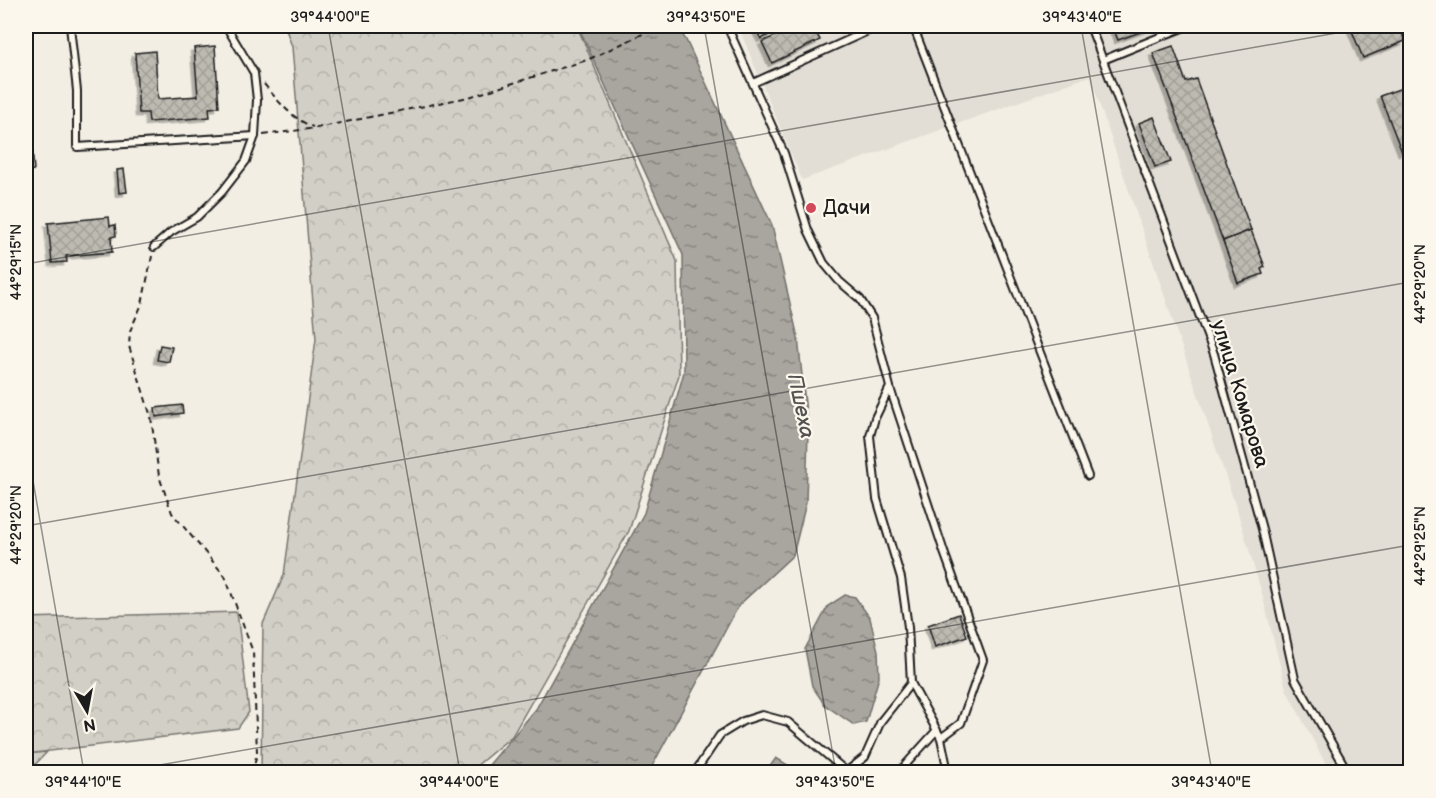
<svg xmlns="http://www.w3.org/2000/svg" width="1436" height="798" font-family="'Balsamiq Sans',sans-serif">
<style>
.built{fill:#e2ded5}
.grass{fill:url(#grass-dots);stroke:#777671;stroke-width:1.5}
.forest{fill:url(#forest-crowns);stroke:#777671;stroke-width:1.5}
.water{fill:url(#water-ripples);stroke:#716f6b;stroke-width:1.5}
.building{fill:url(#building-cross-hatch);stroke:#1c1c1c;stroke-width:1.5;filter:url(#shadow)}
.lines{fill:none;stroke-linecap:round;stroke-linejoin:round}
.service-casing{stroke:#1c1c1c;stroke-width:10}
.path{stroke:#1c1c1c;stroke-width:2;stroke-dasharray:6 4.5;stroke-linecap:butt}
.service{stroke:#fbf7ec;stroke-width:6}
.ticks{fill:none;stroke:#1c1c1c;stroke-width:1.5;stroke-opacity:0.45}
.poi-dot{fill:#d1495b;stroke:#fbf7ec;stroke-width:2}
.labels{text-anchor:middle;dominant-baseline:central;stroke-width:4.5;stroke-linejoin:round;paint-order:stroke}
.poi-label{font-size:20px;fill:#1c1c1c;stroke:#fbf7ec;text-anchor:start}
.street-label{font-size:20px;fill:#1c1c1c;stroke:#fbf7ec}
.water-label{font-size:21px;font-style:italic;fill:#545351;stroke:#fbf7ec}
.neatline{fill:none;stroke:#1c1c1c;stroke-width:2}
.ticks-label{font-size:15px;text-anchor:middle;fill:#1c1c1c}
</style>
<defs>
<pattern id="grass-dots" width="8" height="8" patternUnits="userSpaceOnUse" patternTransform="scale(1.5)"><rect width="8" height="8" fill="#d2cfc6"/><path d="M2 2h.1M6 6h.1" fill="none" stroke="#b4b1aa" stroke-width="1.8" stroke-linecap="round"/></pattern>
<pattern id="forest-crowns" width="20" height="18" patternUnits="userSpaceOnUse" patternTransform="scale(1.5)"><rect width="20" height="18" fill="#d2cfc6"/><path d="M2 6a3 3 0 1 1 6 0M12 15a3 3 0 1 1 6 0" fill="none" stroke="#b4b1aa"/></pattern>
<pattern id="water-ripples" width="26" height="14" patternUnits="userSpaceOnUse" patternTransform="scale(1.5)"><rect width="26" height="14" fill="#a9a6a0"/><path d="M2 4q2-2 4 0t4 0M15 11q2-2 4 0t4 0" fill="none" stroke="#898682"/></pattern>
<pattern id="building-cross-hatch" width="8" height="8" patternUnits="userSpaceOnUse" patternTransform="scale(1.5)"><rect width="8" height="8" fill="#bdbab1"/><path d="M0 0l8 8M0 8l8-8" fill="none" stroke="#a29f98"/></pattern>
<filter id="shadow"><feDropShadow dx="-3.5" dy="3.5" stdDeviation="0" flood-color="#0004"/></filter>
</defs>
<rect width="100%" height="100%" fill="#f2eee4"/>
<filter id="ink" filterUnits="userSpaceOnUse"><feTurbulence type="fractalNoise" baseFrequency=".0167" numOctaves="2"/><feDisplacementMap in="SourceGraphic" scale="12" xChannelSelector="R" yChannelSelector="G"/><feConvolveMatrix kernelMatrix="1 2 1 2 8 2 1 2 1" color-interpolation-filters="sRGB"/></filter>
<g filter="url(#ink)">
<polygon class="built" points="738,26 1410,26 1410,772 1330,772 1286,689 1262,594 1238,513 1090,76 802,180"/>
<polygon class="grass" points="47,752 28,772 26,772 26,754"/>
<g class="forest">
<polygon points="285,26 577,26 677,261 679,375 629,531 512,736 469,772 261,772 263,624 284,575 316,339 292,47"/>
<polygon points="237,612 249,712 238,728 26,754 26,618"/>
</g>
<g class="water">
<polygon points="578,26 677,26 686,40 772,225 798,338 808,431 806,503 793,555 739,605 649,772 483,772 536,709 644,513 684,372 683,255"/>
<polygon points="845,595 855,597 870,618 878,651 879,677 866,722 854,725 825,705 812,686 805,649 828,606"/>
<polygon points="776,758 799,772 766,772"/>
</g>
<g class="building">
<polygon points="754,26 767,26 771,34 761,39"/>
<polygon points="796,26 813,26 820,40 772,63 762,42"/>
<polygon points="1112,26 1157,26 1118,40"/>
<polygon points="1350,26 1399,26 1405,41 1363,58"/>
<polygon points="215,46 219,107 209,108 210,117 149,122 148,113 139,113 135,53 155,51 158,99 198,96 194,48"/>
<polygon points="1173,46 1186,82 1196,79 1251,230 1223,241 1153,53"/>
<polygon points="1410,85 1410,149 1402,152 1380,96"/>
<polygon points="26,86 27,86 34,170 26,171"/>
<polygon points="1154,117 1171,162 1155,167 1139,123"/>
<polygon points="124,169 127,192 119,193 117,170"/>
<polygon points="26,171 30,171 33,200 26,201"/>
<polygon points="109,217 110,226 115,225 116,236 111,237 112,252 66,256 67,262 52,263 48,223"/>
<polygon points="1251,230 1265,267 1261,269 1263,274 1238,283 1223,241"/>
<polygon points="160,345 172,347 169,362 157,360"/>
<polygon points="182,405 183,413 156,417 155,408"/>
<polygon points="959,614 967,636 935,647 928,625"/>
</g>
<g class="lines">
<defs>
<g id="service">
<polyline points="70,26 77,91 77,147 255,136"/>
<polyline points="727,26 784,153 808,230 824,263 839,281 860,299 872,318 890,387 875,418 870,436 877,499 901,578 908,627 911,683 941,738 948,772"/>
<polyline points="911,26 915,31 1088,476"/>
<polyline points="1090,26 1214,354 1262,529 1295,679 1348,772"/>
<polyline points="1103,60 1187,26"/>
<polyline points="753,83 879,26"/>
<polyline points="154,247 171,232 197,217 222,192 246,161 255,136 257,100 254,73 226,26"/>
<polyline points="890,388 944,552 983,660 961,723 941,738"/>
<polyline points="695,772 720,735 743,721 762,715 788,722 847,772"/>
<polyline points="846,772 865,757 881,721 911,683"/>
<polyline points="899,772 936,731"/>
</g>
</defs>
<use href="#service" class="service-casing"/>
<g class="path">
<path d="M264,84c15,18 27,34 49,43"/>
<polyline points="263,135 316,128 469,97 587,60 660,26"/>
<polyline points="152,256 142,304 130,331 129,346 151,417 159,476 172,513 225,576 253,652 257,752 253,772"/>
</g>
<use href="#service" class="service"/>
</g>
</g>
<path class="ticks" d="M328,26l132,746M704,26l132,746M1081,26l131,746M26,264l1350,-238M26,441l58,331M26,526l1384,-244M120,772l1290,-227"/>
<circle class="poi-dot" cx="811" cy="208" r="6"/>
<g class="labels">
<g class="poi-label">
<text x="823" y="208">Дачи</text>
</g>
<g class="street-label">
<text transform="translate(1240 394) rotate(73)">улица Комарова</text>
</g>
<g class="water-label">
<text transform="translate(801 406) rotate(78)">Пшеха</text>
</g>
</g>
<rect width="1436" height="798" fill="none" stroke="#fbf7ec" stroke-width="66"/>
<g transform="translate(87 711) rotate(170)" stroke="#fbf7ec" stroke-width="4.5" paint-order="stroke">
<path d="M0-4.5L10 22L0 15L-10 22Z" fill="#1c1c1c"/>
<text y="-9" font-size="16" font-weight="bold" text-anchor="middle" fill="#1c1c1c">N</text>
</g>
<rect x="33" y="33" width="1370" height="732" class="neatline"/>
<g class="ticks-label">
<text x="330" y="22">39°44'00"E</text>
<text x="706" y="22">39°43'50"E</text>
<text x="1082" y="22">39°43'40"E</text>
<text transform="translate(16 262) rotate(-90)" y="5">44°29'15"N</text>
<text transform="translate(1420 284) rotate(-90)" y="5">44°29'20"N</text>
<text transform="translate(16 525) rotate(-90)" y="5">44°29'20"N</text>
<text transform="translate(1420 546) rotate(-90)" y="5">44°29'25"N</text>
<text x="83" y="787">39°44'10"E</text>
<text x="459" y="787">39°44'00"E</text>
<text x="835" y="787">39°43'50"E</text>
<text x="1211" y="787">39°43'40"E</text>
</g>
</svg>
